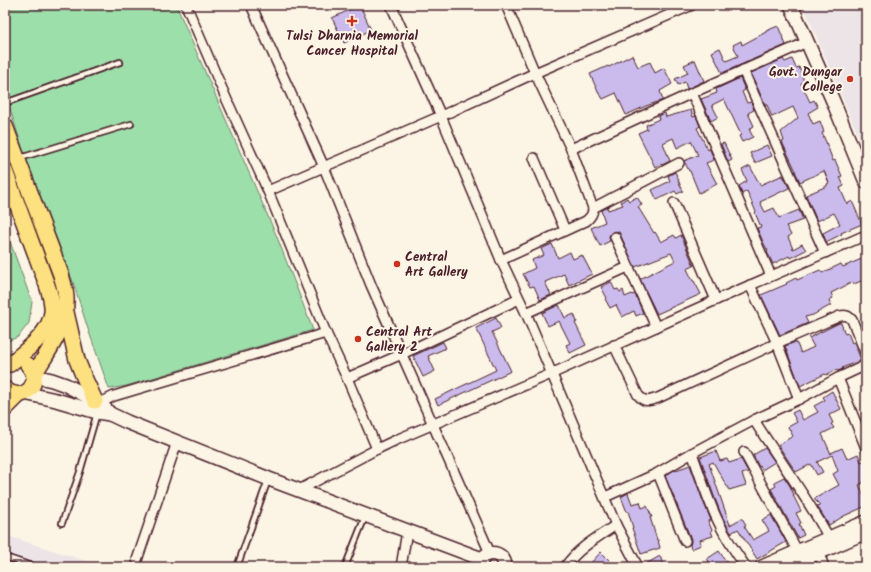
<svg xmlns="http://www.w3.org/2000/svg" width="871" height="572" font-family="Kalam,sans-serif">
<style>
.built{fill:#ede4e7}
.green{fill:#9ddfaa;stroke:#747f6a}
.building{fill:#cbbbec;stroke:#4a1f2b}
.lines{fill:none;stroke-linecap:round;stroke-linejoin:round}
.lane-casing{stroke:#4a1f2b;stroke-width:8}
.street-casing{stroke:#4a1f2b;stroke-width:12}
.secondary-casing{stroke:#4a1f2b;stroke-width:16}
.primary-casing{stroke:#4a1f2b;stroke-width:18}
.lane{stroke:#fcf5e5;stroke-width:4.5}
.street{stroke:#fcf5e5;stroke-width:9}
.secondary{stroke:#fcf5e5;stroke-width:13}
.primary{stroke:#fde080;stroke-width:15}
.poi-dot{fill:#c8321e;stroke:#fcf5e5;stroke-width:1.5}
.labels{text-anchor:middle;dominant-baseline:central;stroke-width:4;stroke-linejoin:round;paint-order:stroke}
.poi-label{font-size:13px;font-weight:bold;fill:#4a1f2b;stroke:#fcf5e5;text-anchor:start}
</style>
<rect width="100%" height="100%" fill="#fcf5e5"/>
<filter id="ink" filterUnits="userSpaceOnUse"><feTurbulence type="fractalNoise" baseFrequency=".025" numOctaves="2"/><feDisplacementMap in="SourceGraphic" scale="8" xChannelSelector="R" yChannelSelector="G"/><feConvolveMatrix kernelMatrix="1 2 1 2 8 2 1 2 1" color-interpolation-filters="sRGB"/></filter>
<g filter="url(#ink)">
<g class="built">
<polygon points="803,5 866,5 866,154"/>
<polygon points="5,535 105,567 5,567"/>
</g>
<g class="green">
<polygon points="5,5 176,5 277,237 313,330 176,371 126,386 109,389 88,329 73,282 28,166 5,93"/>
<polygon points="5,228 32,302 29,323 18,337 5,342"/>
</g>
<g class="building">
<polygon points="360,5 371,30 344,43 332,18"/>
<polygon points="778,26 786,45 722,73 712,52 720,48 726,61 738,56 733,45 741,41 742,45 766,32 766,31"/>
<polygon points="632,55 638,67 650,62 655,73 664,68 672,84 660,91 663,100 646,106 626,115 616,93 603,99 600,94 599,94 590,74 608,66 609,67"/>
<polygon points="783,59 785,62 792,59 796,68 799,67 802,74 804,83 801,83 810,102 814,100 818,107 808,113 813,124 820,121 824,132 822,133 826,142 833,161 835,160 842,176 840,177 844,186 840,188 847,204 852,201 862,224 841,233 842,234 826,242 823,233 840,224 834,213 817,221 806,195 827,186 827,184 829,183 824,171 800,182 795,171 796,171 782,142 784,141 781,132 798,118 793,107 772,117 767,105 765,105 751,73"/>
<polygon points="695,60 704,81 687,89 685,82 678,85 675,79 688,73 684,65"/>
<polygon points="740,78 745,90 742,92 747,103 751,102 754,110 748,113 754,126 749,129 753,137 742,142 739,136 741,135 724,99 712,105 718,117 711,121 701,99 717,93 716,89"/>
<polygon points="691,110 693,117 696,116 700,126 697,128 708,150 710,149 714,160 706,163 717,184 699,193 690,171 689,171 684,161 698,155 691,141 677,148 673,138 663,143 670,161 662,165 661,164 655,167 638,133 647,129 646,125 659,119 658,116 665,113 666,117"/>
<polygon points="724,143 732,160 728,162 721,144"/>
<polygon points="767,145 772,156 755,163 750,153"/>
<polygon points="750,166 760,185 783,175 783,177 784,177 789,188 760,202 765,212 774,208 779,218 799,210 803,220 786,226 791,235 788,237 793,249 802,244 806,250 790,258 789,256 773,264 767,252 768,251 764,244 757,228 761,227 755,213 756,212 747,191 742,194 739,186 747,181 742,170"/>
<polygon points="675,172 679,180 678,180 683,191 677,194 675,191 657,200 652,190 670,181 668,176"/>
<polygon points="637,197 642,205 638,207 654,233 655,232 661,242 674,235 676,238 681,235 694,266 687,269 693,281 694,281 701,294 657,314 640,279 675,261 671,253 635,267 619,232 615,231 612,232 609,236 610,241 600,246 591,228 605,222 601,210 607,207 608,210 623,205 621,202 627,198 629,201"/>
<polygon points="552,244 558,258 570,252 573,259 582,255 592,274 569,285 564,274 545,282 551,295 540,300 534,286 530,287 523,274 535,268 532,260 544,255 541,249"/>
<polygon points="866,257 866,279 854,284 853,282 831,293 833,298 829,300 831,305 813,315 805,317 808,323 780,335 761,295 787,284 786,283 796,278 797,280 820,270 822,273 841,264 843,267"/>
<polygon points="611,282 615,290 618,289 620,292 623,290 625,297 632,294 633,295 635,294 643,313 636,316 634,311 622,317 616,305 610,308 605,299 607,298 601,287"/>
<polygon points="559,305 565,318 574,314 577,322 575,323 586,345 570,353 566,345 570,343 559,321 548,326 542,313"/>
<polygon points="496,318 501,328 492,332 511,371 438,405 435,399 496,370 476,328"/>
<polygon points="839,323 841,323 845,334 848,333 852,343 854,342 861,360 842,368 843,369 837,371 836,370 826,375 825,374 800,386 785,346 796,342 801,353 814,347 809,338"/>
<polygon points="443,342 446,348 428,356 435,371 423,377 413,356"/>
<polygon points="832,391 841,409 829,415 833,423 831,424 834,428 822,434 831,454 831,453 842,448 847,459 858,454 861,462 866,459 866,481 859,485 866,500 866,506 844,516 829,525 817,506 820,505 814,499 839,485 833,474 838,471 832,455 817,462 823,472 817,475 811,464 796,472 778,445 793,436 788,427 797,422 792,413 798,410 803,420 818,412 814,406 825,400 823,397"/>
<polygon points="765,448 775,462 762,470 760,466 759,467 753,455"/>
<polygon points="716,451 720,461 727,459 729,463 741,459 748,472 742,474 746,485 729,490 713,462 709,464 730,525 742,518 746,525 744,526 753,540 769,531 762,520 771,515 786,542 757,559 738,529 731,533 721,514 714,496 700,457"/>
<polygon points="690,465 703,501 711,520 708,521 712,530 711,531 713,536 700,540 701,545 691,549 690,545 691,542 691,539 665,476 674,470 675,471 681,468 682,468"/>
<polygon points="784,477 790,486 794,495 793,495 801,511 796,513 801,523 799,524 804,535 798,538 771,489 776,486 774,482"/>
<polygon points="628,493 632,504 640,502 642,508 647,506 652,517 650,517 657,540 658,540 660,548 641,554 632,528 633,528 628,511 627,512 621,497"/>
<polygon points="719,551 730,567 704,567 709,561 707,559"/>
<polygon points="601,552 616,567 587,567"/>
<polygon points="660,556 664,567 644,567 644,565"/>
</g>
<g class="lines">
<defs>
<g id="lane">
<polyline points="5,103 120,62"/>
<polyline points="20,158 131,124"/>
<polyline points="62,523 80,472 97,413"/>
<polyline points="5,557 35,567"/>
<polyline points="237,567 268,480"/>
<polyline points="345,567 365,517"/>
</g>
<g id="street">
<polyline points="186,5 226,98 268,191 326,333 347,378 377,449"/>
<polyline points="251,5 324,167 371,285 490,553"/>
<polyline points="391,5 441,116 501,260 526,313 616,525 638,567"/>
<polyline points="743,70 825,253"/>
<polyline points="692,93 771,276"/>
<polyline points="571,149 692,93 807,42"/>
<polyline points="534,158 565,230"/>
<polyline points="268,191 441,116 535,73 692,5"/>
<polyline points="674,203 716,300"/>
<polyline points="593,208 679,163"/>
<polyline points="615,237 656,327"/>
<path d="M501,260l85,-39c5,-4 7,-7 7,-13l-22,-59 -36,-76 -29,-68"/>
<polyline points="750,285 777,343 799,399"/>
<polyline points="526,313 628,267"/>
<path d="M614,345l24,50c7,8 11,6 20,3l119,-55 63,-27c5,-1 8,-1 12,4l14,34"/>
<polyline points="347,378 402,354 519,299"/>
<polyline points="838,378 866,448"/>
<polyline points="100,403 114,396 326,333"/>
<path d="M754,420c25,40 53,77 75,118"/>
<polyline points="744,452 798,552"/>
<path d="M692,453c9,24 16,49 28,72 7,15 16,28 26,42"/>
<polyline points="658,473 685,541"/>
<polyline points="299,490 377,449 396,440 551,374 716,300 866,235"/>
<polyline points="605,497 658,473 692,453 754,420 799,399 838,378 866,365"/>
<polyline points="819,553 824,567"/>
<polyline points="137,560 177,442"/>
<polyline points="401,567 407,531"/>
<path d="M565,567c13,-19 33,-30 51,-42"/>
</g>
<g id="secondary">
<polyline points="791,5 833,101 866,182"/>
<polyline points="34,376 52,380 66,385 100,403 110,414 127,422 269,479 482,559"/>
<polyline points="24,393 56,400 97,412 110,414"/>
<path d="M480,567c0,-18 25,-18 25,0"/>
<polyline points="762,567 866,522"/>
<polyline points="786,567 866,532"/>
</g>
<g id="primary">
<path d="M5,126l52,138c4,10 8,22 9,33 2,28 -18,55 -32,77"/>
<path d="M5,171l42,114c3,9 6,18 5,27 -2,22 -27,39 -42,52"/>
<polyline points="66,312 77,360 83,375 95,401"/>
<path d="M5,389c18,16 40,-7 23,-24"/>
<polyline points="5,409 19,395"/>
</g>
</defs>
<use href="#lane" class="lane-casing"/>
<use href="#street" class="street-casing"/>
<use href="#secondary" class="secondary-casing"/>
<use href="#primary" class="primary-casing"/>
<use href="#lane" class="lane"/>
<use href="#street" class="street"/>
<use href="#secondary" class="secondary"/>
<use href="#primary" class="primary"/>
</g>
</g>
<g class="poi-dot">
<path d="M350 15h4v4h4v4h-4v4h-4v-4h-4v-4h4z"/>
<circle cx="850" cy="79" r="4"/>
<circle cx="397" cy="264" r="4"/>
<circle cx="358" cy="339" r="4"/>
</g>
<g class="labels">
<g class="poi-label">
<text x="352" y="36" text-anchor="middle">Tulsi Dharnia Memorial<tspan x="352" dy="15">Cancer Hospital</tspan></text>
<text x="842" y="72" text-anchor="end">Govt. Dungar<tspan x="842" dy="15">College</tspan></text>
<text x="405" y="257">Central<tspan x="405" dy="15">Art Gallery</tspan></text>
<text x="366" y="332">Central Art<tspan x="366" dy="15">Gallery 2</tspan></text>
</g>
</g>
<rect width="871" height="572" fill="none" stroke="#fcf5e5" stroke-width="20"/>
<rect x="10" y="10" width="851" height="552" fill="none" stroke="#4a1f2b" stroke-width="1.5" filter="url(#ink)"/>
</svg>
